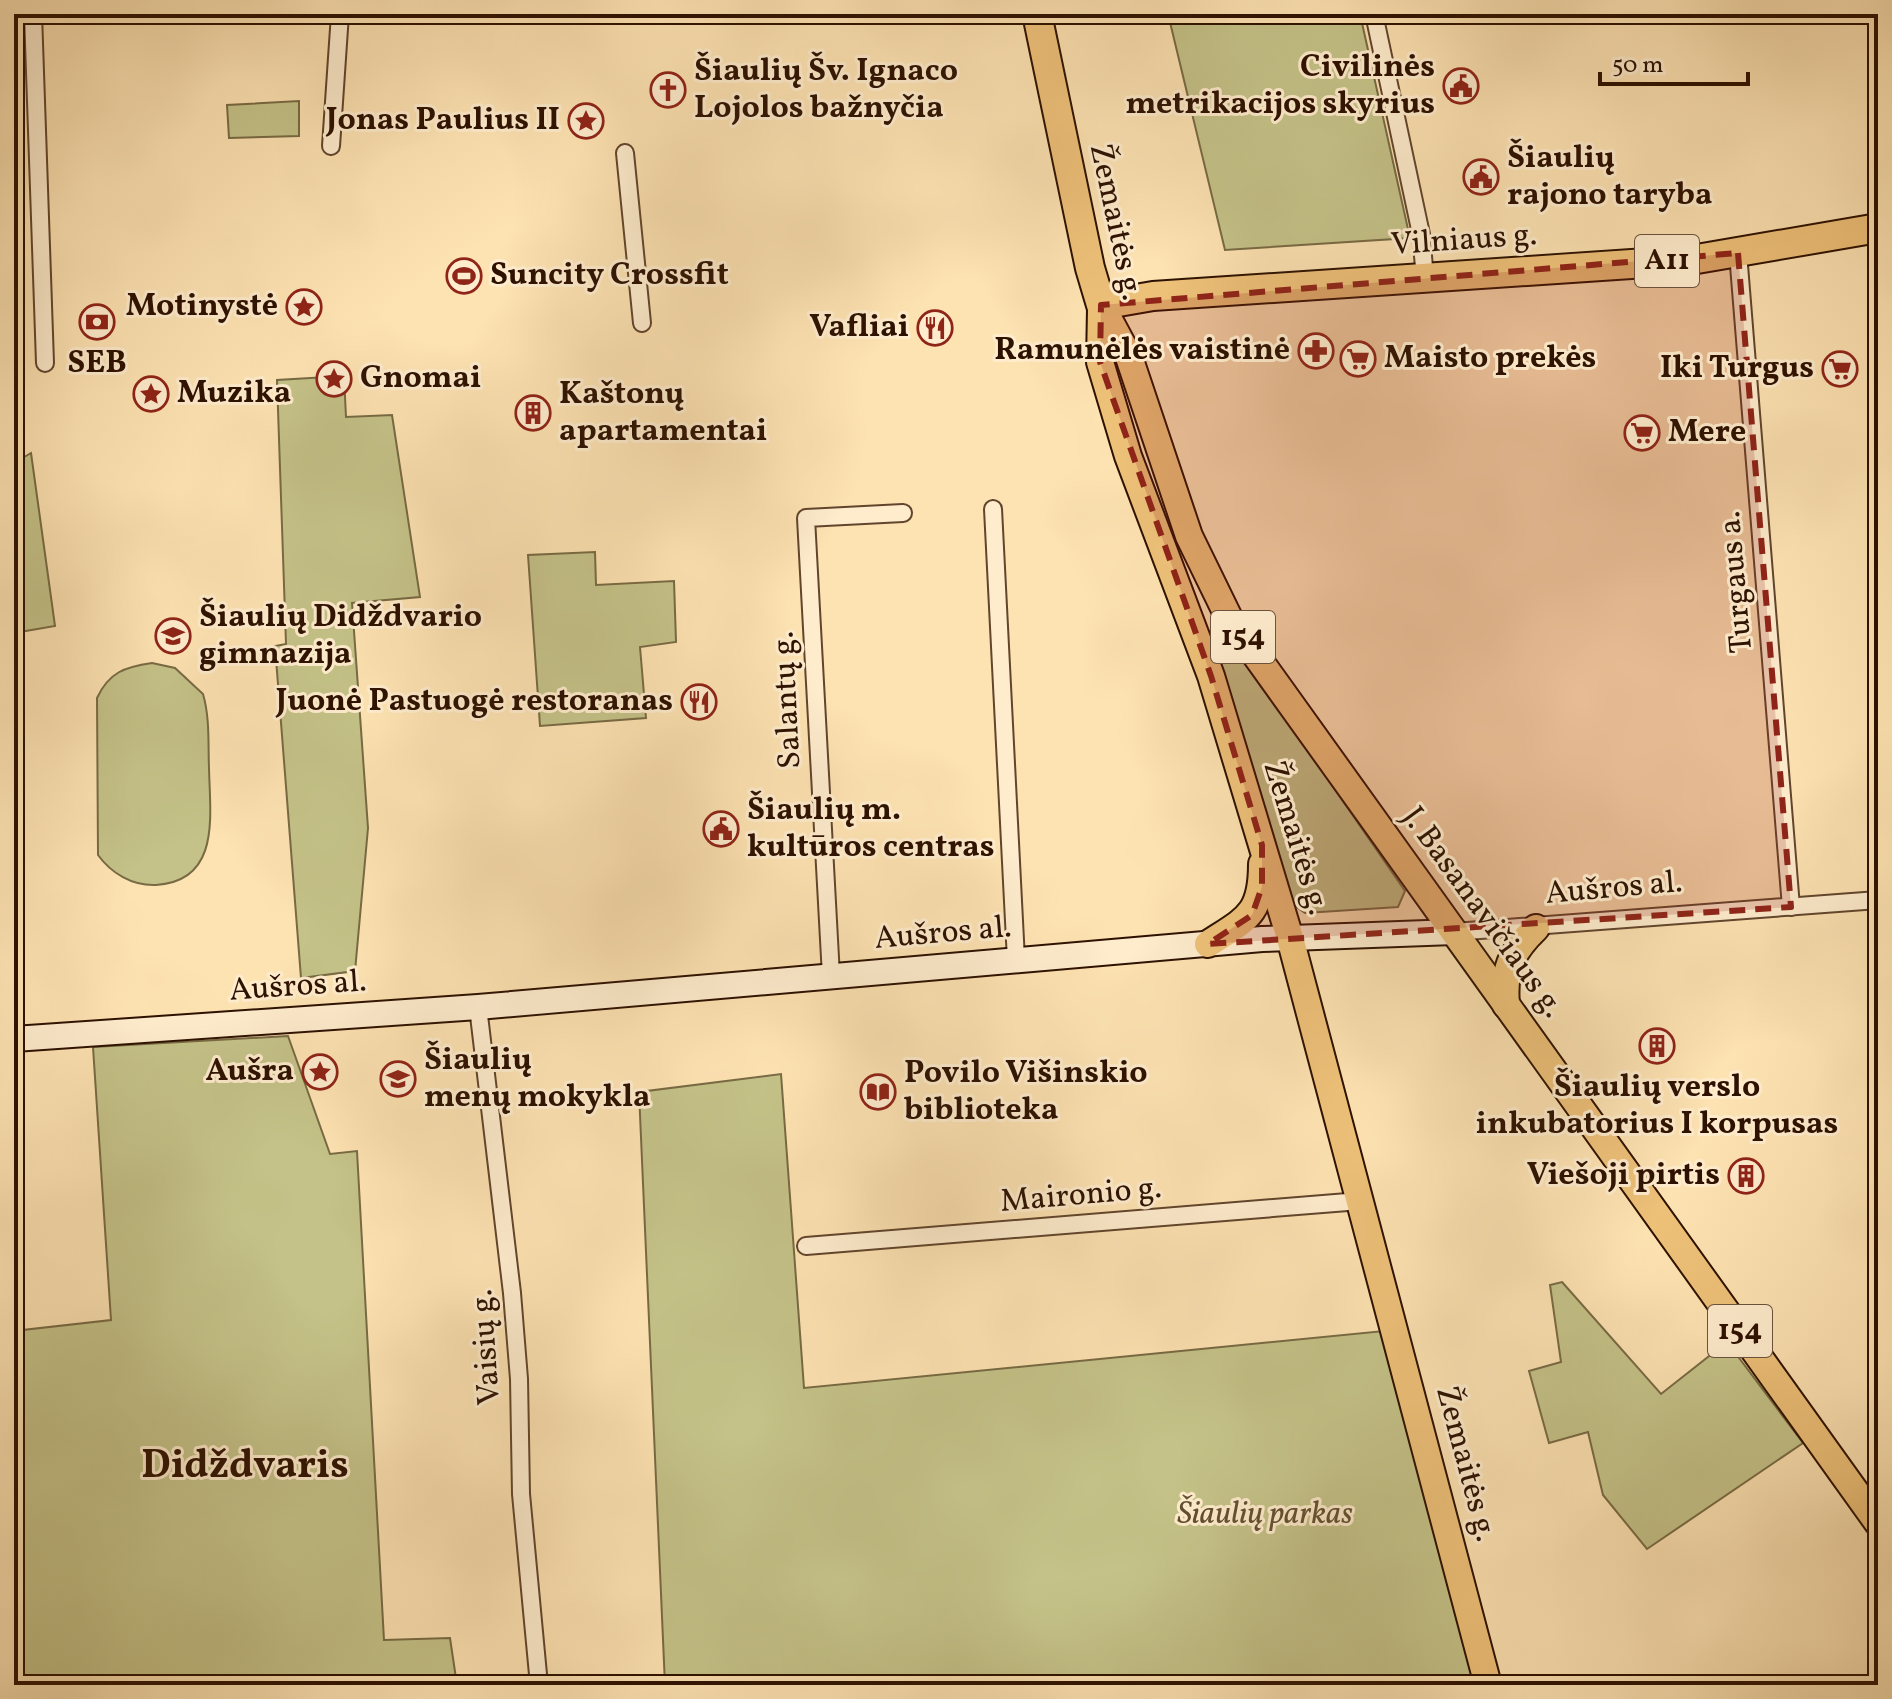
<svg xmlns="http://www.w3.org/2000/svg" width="1892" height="1699" font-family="Vollkorn,serif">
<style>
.green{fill:#c4c288;stroke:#786a44;stroke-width:2}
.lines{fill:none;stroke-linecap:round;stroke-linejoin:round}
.minor-casing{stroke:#61452c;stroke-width:20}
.secondary-casing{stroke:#2d1100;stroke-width:28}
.primary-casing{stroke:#2d1100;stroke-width:30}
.trunk-casing{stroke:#2d1100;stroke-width:32}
.minor{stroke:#feeccd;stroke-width:16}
.secondary{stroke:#feeccd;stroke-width:24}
.primary{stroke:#eec179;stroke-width:26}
.trunk{stroke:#eec179;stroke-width:28}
.marked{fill:#8f2418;fill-opacity:0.2;stroke:#8f2418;stroke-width:6;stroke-dasharray:16 10;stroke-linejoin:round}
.labels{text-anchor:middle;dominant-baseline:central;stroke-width:6;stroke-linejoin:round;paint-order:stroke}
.shield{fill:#feeccd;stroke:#6c533e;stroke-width:2}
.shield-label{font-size:30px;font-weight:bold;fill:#2d1100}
.poi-label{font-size:32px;font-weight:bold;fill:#2d1100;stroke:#feeccd;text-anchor:start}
.street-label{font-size:32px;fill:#2d1100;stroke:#feeccd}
.park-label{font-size:32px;font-style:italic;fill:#624f30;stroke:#feeccd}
.district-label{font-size:40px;font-weight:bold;fill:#2d1100;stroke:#feeccd}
</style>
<rect width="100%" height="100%" fill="#fde2b2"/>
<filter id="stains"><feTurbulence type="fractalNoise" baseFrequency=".0025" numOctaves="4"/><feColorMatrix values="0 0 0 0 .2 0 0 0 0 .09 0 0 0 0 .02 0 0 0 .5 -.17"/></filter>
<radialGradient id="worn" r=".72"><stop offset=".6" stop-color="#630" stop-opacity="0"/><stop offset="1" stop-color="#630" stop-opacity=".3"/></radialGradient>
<g class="green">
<polygon points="1168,14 1360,14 1410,238 1225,250"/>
<polygon points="299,101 299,136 229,138 227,105"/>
<polygon points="344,376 346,417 392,415 420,597 352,603 368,828 355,971 301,978 275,646 286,644 277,380"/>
<polygon points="31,453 55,626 14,633 14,463"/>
<polygon points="595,552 596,585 674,581 676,642 640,647 646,718 540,726 528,555"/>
<polygon points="1215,623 1220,623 1405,891 1398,907 1305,913 1292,904 1214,640 1211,626"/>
<path d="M152,663l23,5 28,26c7,24 5,50 6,74 1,48 12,113 -53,117 -24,1 -45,-12 -58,-30l-1,-157c12,-26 28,-31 55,-35z"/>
<polygon points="288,1036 330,1154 357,1151 384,1640 450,1638 457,1685 14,1685 14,1331 111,1320 93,1047"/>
<polygon points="781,1074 804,1388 1394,1330 1488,1685 665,1685 639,1092"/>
<polygon points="1562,1282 1661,1394 1727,1342 1803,1443 1647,1549 1603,1495 1588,1432 1549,1443 1529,1371 1561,1362 1550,1285"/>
</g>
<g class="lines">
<defs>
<g id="minor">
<polyline points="33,14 45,363"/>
<polyline points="1374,14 1421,234 1425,278"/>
<polyline points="331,146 340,14"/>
<polyline points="625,153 642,323"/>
<polyline points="1738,253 1791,907"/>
<polyline points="993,509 1016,960"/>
<polyline points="1454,932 1878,900"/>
<polyline points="831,976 806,518 903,513"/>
<polyline points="478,1007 512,1293 519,1379 521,1494 539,1685"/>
<polyline points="806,1246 1360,1201"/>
</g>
<polyline id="secondary" points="14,1039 478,1007 1262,939 1454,932"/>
<g id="primary">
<polyline points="1101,305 1129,357 1189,536 1229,618 1878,1523"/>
<polyline points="1101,309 1100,362 1128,456 1211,676 1290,938 1488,1685"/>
<path d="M1208,944c38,-25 54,-29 54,-80"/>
<path d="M1506,1005c-3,-35 5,-53 30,-77"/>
</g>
<polyline id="trunk" points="1037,14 1090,268 1101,305 1153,296 1691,260 1878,228"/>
</defs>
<use href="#minor" class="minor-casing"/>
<use href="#secondary" class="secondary-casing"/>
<use href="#primary" class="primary-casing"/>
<use href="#trunk" class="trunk-casing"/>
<use href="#minor" class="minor"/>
<use href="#secondary" class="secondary"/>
<use href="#primary" class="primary"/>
<use href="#trunk" class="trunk"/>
</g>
<path class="marked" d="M1738,253l53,654 -583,37 44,-29 10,-28v-42l-51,-169 -111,-314 1,-57z"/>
<defs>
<symbol id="civic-ring" viewBox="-11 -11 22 22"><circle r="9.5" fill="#feeccd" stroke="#8f2418" stroke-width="1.5"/><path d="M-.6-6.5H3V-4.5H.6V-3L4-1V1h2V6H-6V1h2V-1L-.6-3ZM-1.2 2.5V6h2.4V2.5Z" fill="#8f2418"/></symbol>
<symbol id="church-ring" viewBox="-11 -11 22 22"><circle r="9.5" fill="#feeccd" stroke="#8f2418" stroke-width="1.5"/><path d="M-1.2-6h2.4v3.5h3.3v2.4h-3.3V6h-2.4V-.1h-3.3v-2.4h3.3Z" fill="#8f2418"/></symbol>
<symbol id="sight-ring" viewBox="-11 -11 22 22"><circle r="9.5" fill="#feeccd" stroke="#8f2418" stroke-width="1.5"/><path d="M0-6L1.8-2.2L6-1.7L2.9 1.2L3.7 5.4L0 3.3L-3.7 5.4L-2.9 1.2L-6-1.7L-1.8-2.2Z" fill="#8f2418"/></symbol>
<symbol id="stadium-ring" viewBox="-11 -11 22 22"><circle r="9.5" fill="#feeccd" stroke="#8f2418" stroke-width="1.5"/><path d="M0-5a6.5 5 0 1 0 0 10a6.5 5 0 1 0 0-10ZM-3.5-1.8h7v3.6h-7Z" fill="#8f2418"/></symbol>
<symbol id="bank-ring" viewBox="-11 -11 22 22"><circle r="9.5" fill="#feeccd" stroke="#8f2418" stroke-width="1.5"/><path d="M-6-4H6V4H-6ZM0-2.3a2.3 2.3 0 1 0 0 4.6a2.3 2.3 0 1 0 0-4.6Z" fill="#8f2418"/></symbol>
<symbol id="restaurant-ring" viewBox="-11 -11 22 22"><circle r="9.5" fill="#feeccd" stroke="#8f2418" stroke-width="1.5"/><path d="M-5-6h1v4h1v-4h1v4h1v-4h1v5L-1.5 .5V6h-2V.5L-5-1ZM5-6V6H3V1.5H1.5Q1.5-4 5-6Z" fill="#8f2418"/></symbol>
<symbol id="pharmacy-ring" viewBox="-11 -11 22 22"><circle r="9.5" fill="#feeccd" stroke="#8f2418" stroke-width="1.5"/><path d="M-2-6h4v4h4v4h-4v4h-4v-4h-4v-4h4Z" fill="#8f2418"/></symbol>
<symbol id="supermarket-ring" viewBox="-11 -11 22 22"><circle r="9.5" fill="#feeccd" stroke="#8f2418" stroke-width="1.5"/><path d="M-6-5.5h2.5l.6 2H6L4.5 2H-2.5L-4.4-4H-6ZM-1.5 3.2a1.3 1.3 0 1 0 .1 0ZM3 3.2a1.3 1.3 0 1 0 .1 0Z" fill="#8f2418"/></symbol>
<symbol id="building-ring" viewBox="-11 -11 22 22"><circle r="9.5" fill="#feeccd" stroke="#8f2418" stroke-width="1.5"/><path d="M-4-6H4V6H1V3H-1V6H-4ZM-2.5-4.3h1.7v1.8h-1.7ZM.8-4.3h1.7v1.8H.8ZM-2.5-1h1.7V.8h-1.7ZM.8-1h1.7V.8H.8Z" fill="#8f2418"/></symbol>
<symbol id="school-ring" viewBox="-11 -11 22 22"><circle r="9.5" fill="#feeccd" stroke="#8f2418" stroke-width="1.5"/><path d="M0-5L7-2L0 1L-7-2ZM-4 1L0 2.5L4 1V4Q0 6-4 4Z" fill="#8f2418"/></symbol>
<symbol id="library-ring" viewBox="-11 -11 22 22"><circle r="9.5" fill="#feeccd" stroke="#8f2418" stroke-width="1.5"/><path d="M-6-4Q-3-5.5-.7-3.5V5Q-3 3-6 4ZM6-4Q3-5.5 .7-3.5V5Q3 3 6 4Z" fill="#8f2418"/></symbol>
</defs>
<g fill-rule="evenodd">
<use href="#civic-ring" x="1441" y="66" width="40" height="40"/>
<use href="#church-ring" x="648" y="70" width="40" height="40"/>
<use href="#sight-ring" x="566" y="101" width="40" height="40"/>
<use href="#civic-ring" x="1461" y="157" width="40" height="40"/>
<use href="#stadium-ring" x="444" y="256" width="40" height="40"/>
<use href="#sight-ring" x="284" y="287" width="40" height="40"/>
<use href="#bank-ring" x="77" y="302" width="40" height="40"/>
<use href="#restaurant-ring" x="915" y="308" width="40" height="40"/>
<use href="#pharmacy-ring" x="1296" y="331" width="40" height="40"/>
<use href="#supermarket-ring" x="1338" y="339" width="40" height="40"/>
<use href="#supermarket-ring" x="1820" y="349" width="40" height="40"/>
<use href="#sight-ring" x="314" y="359" width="40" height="40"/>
<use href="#sight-ring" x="131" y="374" width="40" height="40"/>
<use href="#building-ring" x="513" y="393" width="40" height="40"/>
<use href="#supermarket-ring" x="1622" y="413" width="40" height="40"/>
<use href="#school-ring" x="153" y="616" width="40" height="40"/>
<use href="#restaurant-ring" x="679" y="682" width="40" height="40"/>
<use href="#civic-ring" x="701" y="809" width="40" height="40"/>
<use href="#building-ring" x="1637" y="1026" width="40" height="40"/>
<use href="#sight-ring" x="300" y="1052" width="40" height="40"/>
<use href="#school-ring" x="378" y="1059" width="40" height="40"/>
<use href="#library-ring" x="858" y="1072" width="40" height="40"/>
<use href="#building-ring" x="1726" y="1156" width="40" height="40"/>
</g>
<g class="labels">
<g class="shield">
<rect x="1635" y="235" width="64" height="52" rx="6"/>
<rect x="1211" y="611" width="64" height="52" rx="6"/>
<rect x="1708" y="1305" width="64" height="52" rx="6"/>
</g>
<g class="shield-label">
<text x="1667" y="261">A11</text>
<text x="1243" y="637">154</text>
<text x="1740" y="1331">154</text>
</g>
<g class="poi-label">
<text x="1435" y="68" text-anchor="end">Civilinės<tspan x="1435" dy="37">metrikacijos skyrius</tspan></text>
<text x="694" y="72">Šiaulių Šv. Ignaco<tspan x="694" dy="37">Lojolos bažnyčia</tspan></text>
<text x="560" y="121" text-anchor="end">Jonas Paulius II</text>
<text x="1507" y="159">Šiaulių<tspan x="1507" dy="37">rajono taryba</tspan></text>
<text x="490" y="276">Suncity Crossfit</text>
<text x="278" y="307" text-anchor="end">Motinystė</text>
<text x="909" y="328" text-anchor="end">Vafliai</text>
<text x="1290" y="351" text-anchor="end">Ramunėlės vaistinė</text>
<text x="1384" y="359">Maisto prekės</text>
<text x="97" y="364" text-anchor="middle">SEB</text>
<text x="1814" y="369" text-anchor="end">Iki Turgus</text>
<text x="360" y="379">Gnomai</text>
<text x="177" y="394">Muzika</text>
<text x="559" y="395">Kaštonų<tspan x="559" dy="37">apartamentai</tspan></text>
<text x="1668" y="433">Mere</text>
<text x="199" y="618">Šiaulių Didždvario<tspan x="199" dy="37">gimnazija</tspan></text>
<text x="673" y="702" text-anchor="end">Juonė Pastuogė restoranas</text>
<text x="747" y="811">Šiaulių m.<tspan x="747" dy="37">kultūros centras</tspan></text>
<text x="424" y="1061">Šiaulių<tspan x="424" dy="37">menų mokykla</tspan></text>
<text x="294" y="1072" text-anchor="end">Aušra</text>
<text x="904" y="1074">Povilo Višinskio<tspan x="904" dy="37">biblioteka</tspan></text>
<text x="1657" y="1088" text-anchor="middle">Šiaulių verslo<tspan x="1657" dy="37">inkubatorius I korpusas</tspan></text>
<text x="1720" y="1176" text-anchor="end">Viešoji pirtis</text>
</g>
<g class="street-label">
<text transform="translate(1115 222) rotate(78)">Žemaitės g.</text>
<text transform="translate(1464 241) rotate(-4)">Vilniaus g.</text>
<text transform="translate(1737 582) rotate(-95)">Turgaus a.</text>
<text transform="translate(788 700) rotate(-93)">Salantų g.</text>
<text transform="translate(1295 838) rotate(73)">Žemaitės g.</text>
<text transform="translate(1614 889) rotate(-5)">Aušros al.</text>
<text transform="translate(1482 913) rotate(54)">J. Basanavičiaus g.</text>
<text transform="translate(943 934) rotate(-5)">Aušros al.</text>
<text transform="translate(298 987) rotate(-4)">Aušros al.</text>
<text transform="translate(1081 1196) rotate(-5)">Maironio g.</text>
<text transform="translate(487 1347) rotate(-94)">Vaisių g.</text>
<text transform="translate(1465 1464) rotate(75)">Žemaitės g.</text>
</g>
<g class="park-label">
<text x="1265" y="1515">Šiaulių parkas</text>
</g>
<g class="district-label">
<text x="245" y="1467">Didždvaris</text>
</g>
</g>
<rect width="1892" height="1699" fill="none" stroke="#fde2b2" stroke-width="48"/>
<rect x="16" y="16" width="1860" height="1667" fill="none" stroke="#2d1100" stroke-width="4"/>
<rect x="24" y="24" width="1844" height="1651" fill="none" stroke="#2d1100" stroke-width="2"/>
<path d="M1600 72v12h148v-12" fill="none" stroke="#2d1100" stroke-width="4"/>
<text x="1612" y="72" font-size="24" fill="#2d1100" stroke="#feeccd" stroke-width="6" paint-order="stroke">50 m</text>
<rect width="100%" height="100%" filter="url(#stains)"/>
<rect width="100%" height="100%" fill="url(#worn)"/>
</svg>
